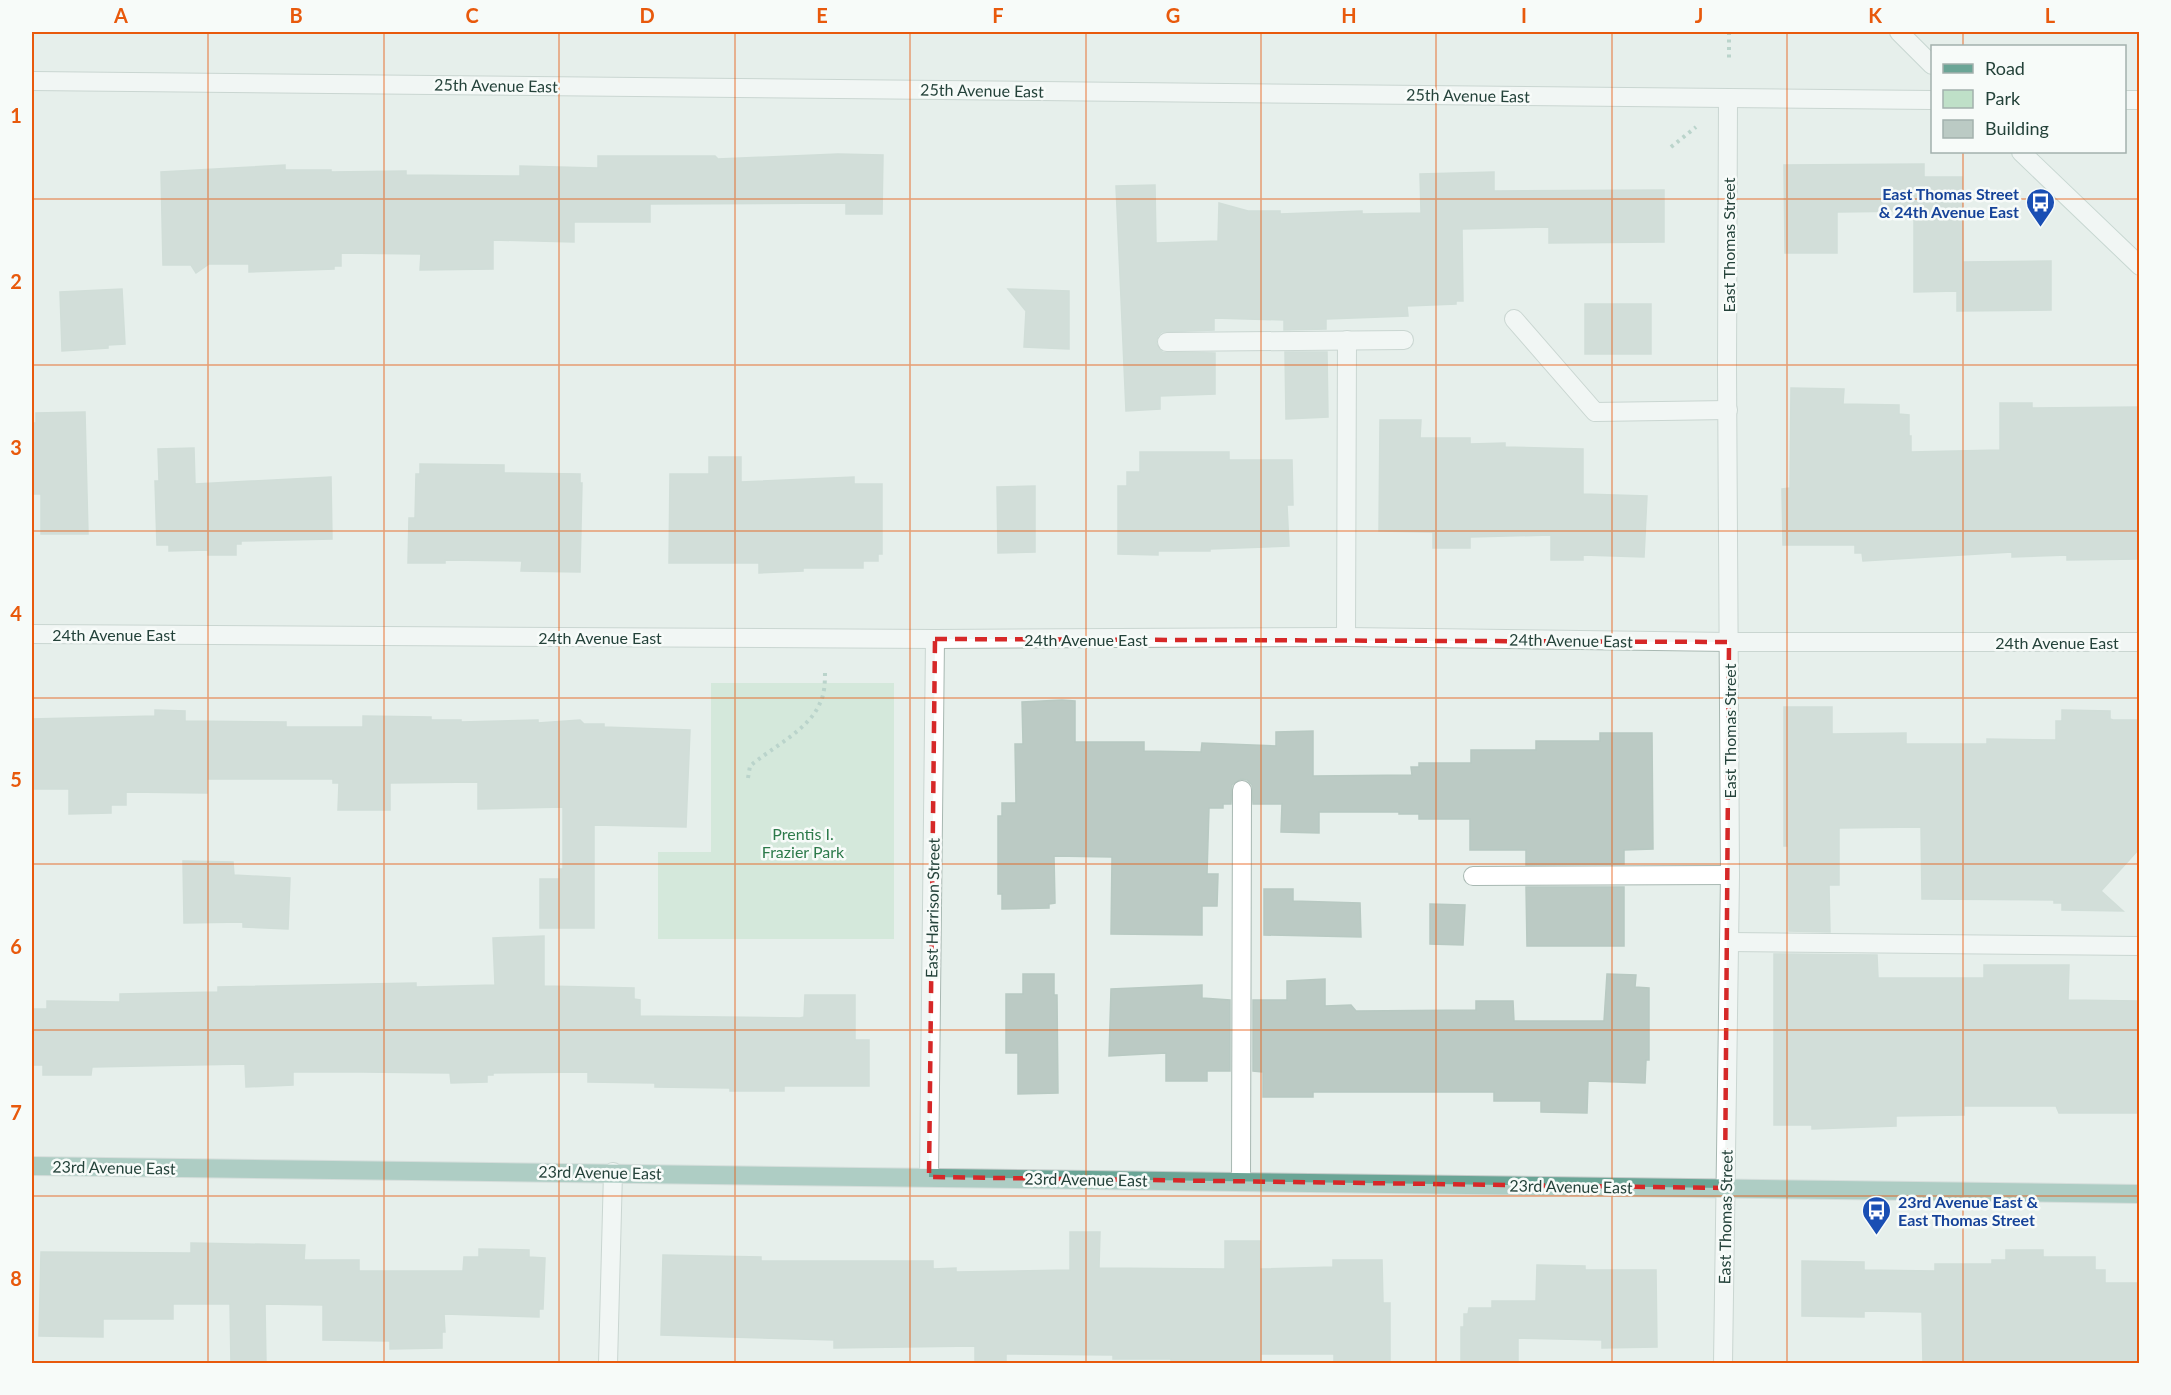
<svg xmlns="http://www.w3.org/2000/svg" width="2171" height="1395" font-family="Lato,sans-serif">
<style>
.green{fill:#bfe0c8}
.building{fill:#bbcac4;stroke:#b8c9c2;stroke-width:1.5}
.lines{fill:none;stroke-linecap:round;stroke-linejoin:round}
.lane-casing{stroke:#a8b8b2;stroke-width:20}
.street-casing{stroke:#a8b8b2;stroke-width:20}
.secondary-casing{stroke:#a4bbb3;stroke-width:20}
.primary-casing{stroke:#c2cac8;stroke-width:20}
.path{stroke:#86b3a5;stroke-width:4;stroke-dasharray:3 4.5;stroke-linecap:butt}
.lane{stroke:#fff;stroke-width:18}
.street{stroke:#fff;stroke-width:18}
.secondary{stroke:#fff;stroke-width:18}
.primary{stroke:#6aa596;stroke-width:18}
.marked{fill:none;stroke:#d62828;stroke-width:4.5;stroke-dasharray:12 8;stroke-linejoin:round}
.grid{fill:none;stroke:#e8590c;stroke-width:1.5;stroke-opacity:0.55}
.labels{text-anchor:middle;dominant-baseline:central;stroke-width:5;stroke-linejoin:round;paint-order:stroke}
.street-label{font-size:16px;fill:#24423a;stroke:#f7fbf9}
.transit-label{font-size:16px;font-weight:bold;fill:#164399;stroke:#f7fbf9;text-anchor:end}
.park-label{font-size:16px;fill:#2d7a4b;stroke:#f7fbf9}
.neatline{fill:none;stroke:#e8590c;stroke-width:2}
.grid-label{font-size:20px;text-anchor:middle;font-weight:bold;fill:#e8590c}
</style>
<rect width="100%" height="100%" fill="#e6efeb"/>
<polygon class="green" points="711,683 894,683 894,939 658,939 658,852 711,852"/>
<g class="building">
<polygon points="838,154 883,155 882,214 846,214 846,203 650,204 650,222 574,222 574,242 493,240 493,269 420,270 421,254 341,253 341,266 334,266 334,269 249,272 249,264 209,264 196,273 191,265 163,265 161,172 285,165 285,170 331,170 331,172 406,171 406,175 520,176 520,166 598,168 598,156 715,156 718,159"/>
<polygon points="1924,164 1924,177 1962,177 1963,262 2051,261 2051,310 1957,311 1957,291 1914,292 1914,211 1837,212 1837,253 1785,253 1784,165"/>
<polygon points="1494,172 1494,191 1664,190 1664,242 1549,243 1549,227 1462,229 1463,301 1456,301 1456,304 1407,306 1408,316 1326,319 1326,329 1284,330 1284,320 1214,318 1214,330 1162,332 1158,336 1156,343 1162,352 1215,353 1215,394 1160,396 1160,409 1126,411 1116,186 1155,185 1156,243 1218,241 1219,203 1248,211 1280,211 1280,214 1362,211 1362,214 1421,213 1420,174"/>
<polygon points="122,289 125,344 108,345 108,348 62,351 60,292"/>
<polygon points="1008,289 1069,291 1069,349 1024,347 1026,311"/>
<rect x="1585" y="304" width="66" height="50"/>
<polygon points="1285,352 1327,352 1328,417 1286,419"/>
<polygon points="1791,388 1844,389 1843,404 1899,405 1899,414 1909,415 1909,436 1911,436 1911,452 2000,450 2000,403 2032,403 2032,408 2139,407 2139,559 2067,560 2067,555 2012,557 2012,552 1863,561 1862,553 1855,553 1855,545 1783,545 1782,489 1790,488"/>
<polygon points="85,412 88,534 41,534 41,494 34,494 33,423 36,423 36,413"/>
<polygon points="1380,420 1421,420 1420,438 1470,438 1470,444 1505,443 1505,447 1583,449 1583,494 1647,496 1644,557 1583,555 1583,560 1551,560 1551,535 1470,537 1470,548 1433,548 1433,532 1379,531"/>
<polygon points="194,448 195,484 331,477 332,539 241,541 241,544 236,544 236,555 208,555 208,550 169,551 169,545 157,545 155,481 159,481 158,449"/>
<polygon points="1140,452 1229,452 1229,460 1292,460 1293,505 1287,505 1289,546 1210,549 1210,551 1158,551 1158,555 1118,554 1118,486 1127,486 1127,472 1140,472"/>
<polygon points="709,457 741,457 741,482 854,477 854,484 882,484 882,554 878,554 878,561 863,561 863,568 803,568 803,571 759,573 759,563 669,563 670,474 709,474"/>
<polygon points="420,464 504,465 504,473 580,474 580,483 582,483 580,572 521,571 522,561 445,560 445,563 408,563 409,518 415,518 416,474 420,474"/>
<polygon points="1035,486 1035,552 998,553 997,487"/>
<polygon points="1062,700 1075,701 1075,742 1144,742 1144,751 1201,752 1202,743 1276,746 1276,732 1313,731 1313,776 1412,775 1411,767 1419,767 1419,763 1471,763 1471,750 1536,750 1536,741 1600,741 1600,733 1652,733 1653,849 1624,850 1624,864 1526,865 1526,850 1470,850 1470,819 1419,819 1419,814 1399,814 1399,812 1319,812 1319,833 1281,832 1282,804 1253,804 1252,785 1247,780 1241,779 1232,785 1231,804 1223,804 1223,808 1209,808 1207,874 1218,874 1217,906 1202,906 1202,935 1111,934 1112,857 1054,856 1055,903 1049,904 1049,908 1002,909 1002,894 998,894 998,816 1002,816 1002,803 1016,803 1015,744 1023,744 1022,702"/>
<polygon points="1784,707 1832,707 1832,734 1906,733 1906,744 1987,744 1987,739 2056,740 2056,721 2062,721 2062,710 2110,711 2110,719 2113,720 2139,720 2139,849 2101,891 2123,911 2062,910 2062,903 2054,903 2054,900 1922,899 1921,827 1839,828 1839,885 1829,885 1830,932 1789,931 1788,846 1784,846"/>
<polygon points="155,710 185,711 185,721 286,722 286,727 363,727 363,716 431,717 431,720 461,720 461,722 538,720 538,723 580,720 584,724 604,724 604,727 690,730 686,827 594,825 594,928 540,928 540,879 559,879 559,869 563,869 563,807 478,809 478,782 390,783 390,810 338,810 339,783 333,783 333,779 207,779 207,793 126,792 126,805 111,805 111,813 69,814 69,789 32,789 32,719 155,716"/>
<polygon points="183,861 233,862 234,875 290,878 288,929 243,927 243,922 184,923"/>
<polygon points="1526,887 1624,887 1624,946 1527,946"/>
<polygon points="1264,889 1293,889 1293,901 1360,903 1361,937 1264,935"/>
<polygon points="1430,904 1465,905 1463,945 1430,944"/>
<polygon points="544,936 544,986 634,988 634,999 640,1000 640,1016 800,1018 804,1017 805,995 855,995 855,1040 869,1040 869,1086 784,1086 784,1091 730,1091 730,1088 655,1087 655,1083 588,1082 588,1072 493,1073 493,1075 487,1075 487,1082 451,1083 450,1073 362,1072 293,1072 293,1085 246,1087 245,1064 92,1067 91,1075 43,1075 43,1065 32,1065 32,1009 47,1009 47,1001 120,1002 120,994 218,992 218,987 416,983 416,987 495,985 493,938"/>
<polygon points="1774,954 1877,955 1878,978 1984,978 1984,965 2069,965 2068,1000 2139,1001 2139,1113 2059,1113 2056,1106 1964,1106 1964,1115 1896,1116 1896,1126 1812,1129 1812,1125 1774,1125"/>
<polygon points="1023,974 1054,974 1054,995 1057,995 1058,1093 1018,1094 1018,1053 1006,1053 1006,994 1023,994"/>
<polygon points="1607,974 1636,975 1635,987 1649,988 1649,1060 1646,1060 1645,1083 1588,1081 1587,1113 1541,1112 1541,1101 1494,1101 1494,1092 1313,1092 1313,1097 1263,1097 1263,1072 1253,1071 1253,1000 1287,1000 1287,981 1325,979 1325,1006 1351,1005 1356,1011 1476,1010 1476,1001 1513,1001 1514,1021 1604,1021"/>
<polygon points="1202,985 1202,998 1230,1000 1230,1071 1207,1071 1207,1081 1166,1081 1166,1053 1109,1056 1111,989"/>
<polygon points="1070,1232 1100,1232 1099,1268 1225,1269 1225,1241 1260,1241 1260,1269 1333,1267 1333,1260 1382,1260 1383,1303 1390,1303 1390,1364 1334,1362 1334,1354 1261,1354 1261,1364 1171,1364 1171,1359 1113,1359 1113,1355 1006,1354 1006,1363 975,1363 975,1346 834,1348 834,1340 661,1335 663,1255 761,1257 761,1261 933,1261 933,1269 956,1268 956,1272 1070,1270"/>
<polygon points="191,1243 305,1245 304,1260 359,1260 359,1271 463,1271 464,1257 479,1257 479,1249 529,1250 529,1257 545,1258 543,1309 539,1309 539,1317 444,1314 445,1332 442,1332 442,1348 390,1349 390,1341 323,1340 323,1305 265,1304 266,1364 231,1364 230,1304 173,1304 173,1319 103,1319 103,1337 39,1336 41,1252 191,1253"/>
<polygon points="2006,1250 2043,1250 2043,1257 2095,1257 2095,1270 2105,1270 2105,1283 2139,1283 2139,1364 1923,1364 1922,1312 1864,1311 1864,1317 1802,1316 1802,1261 1864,1262 1864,1270 1935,1271 1935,1264 1992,1264 1992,1260 2006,1260"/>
<polygon points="1537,1265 1585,1266 1585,1270 1656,1270 1657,1347 1602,1348 1602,1340 1518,1338 1518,1364 1461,1364 1461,1327 1464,1327 1464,1314 1468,1314 1469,1308 1492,1308 1492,1301 1536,1301"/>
</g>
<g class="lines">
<defs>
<g id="lane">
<polyline points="1514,319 1595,412 1728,410"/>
<polyline points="1167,342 1404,340"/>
<polyline points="1346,637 1347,340"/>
<polyline points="1473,876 1730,875"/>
<polyline points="1729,942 2140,946"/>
<polyline points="1241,1181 1242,790"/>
</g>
<g id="street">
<polyline points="32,81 1932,100"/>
<polyline points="2124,100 2140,100"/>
<polyline points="32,634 935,639 1346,637 1729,642 2140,642"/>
<polyline points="929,1177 935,639"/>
<polyline points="608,1364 613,1172"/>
<polyline points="1723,1364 1730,875 1727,369 1728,98"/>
</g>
<g id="secondary">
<polyline points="1899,32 1932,65"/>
<polyline points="2021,152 2140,266"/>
</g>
<polyline id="primary" points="32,1166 2140,1194"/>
</defs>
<use href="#lane" class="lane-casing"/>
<use href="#street" class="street-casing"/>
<use href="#secondary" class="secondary-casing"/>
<use href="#primary" class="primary-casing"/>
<g class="path">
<polyline points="1729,32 1729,58"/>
<polyline points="1671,147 1696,127"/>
<path d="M748,778l2,-12c21,-18 59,-36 70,-63 5,-10 5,-22 5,-33"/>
</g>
<use href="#lane" class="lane"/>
<use href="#street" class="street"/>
<use href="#secondary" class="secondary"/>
<use href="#primary" class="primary"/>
</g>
<path d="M0 0H2171V1395H0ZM935,639l794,3 -4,546 -796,-11z" fill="#e6efeb" fill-opacity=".55" fill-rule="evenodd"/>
<path class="marked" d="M935,639l794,3 -4,546 -796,-11z"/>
<path class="grid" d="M208,32v1332M384,32v1332M559,32v1332M735,32v1332M910,32v1332M1086,32v1332M1261,32v1332M1436,32v1332M1612,32v1332M1787,32v1332M1963,32v14M1963,152v1212M32,199h2108M32,365h2108M32,531h2108M32,698h2108M32,864h2108M32,1030h2108M32,1196h2108"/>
<defs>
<symbol id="bus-pin" viewBox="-11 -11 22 30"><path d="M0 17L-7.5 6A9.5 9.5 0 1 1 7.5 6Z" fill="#1a4fb4" stroke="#f7fbf9"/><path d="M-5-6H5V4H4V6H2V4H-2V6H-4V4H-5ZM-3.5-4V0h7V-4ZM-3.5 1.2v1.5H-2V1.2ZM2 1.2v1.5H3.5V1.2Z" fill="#fff"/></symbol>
</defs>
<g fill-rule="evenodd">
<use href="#bus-pin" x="2024" y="186" width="33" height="45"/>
<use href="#bus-pin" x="1860" y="1194" width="33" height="45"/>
</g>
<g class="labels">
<g class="street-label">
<text transform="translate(496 85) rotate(1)">25th Avenue East</text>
<text transform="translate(982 90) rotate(1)">25th Avenue East</text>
<text transform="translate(1468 95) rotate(1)">25th Avenue East</text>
<text transform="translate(1728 245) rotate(-90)">East Thomas Street</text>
<text x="114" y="634">24th Avenue East</text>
<text x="600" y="637">24th Avenue East</text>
<text x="1086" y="639">24th Avenue East</text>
<text transform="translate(1571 640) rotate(1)">24th Avenue East</text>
<text x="2057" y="642">24th Avenue East</text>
<text transform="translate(1729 731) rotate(-90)">East Thomas Street</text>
<text transform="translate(932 908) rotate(-89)">East Harrison Street</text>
<text transform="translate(114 1167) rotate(1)">23rd Avenue East</text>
<text transform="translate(600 1172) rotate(1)">23rd Avenue East</text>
<text transform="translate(1086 1179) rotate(1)">23rd Avenue East</text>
<text transform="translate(1571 1186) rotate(1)">23rd Avenue East</text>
<text transform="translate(1725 1217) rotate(-89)">East Thomas Street</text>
</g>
<g class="transit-label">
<text x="2019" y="193">East Thomas Street<tspan x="2019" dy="18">&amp; 24th Avenue East</tspan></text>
<text x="1898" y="1201" text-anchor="start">23rd Avenue East &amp;<tspan x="1898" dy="18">East Thomas Street</tspan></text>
</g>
<g class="park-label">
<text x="803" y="833">Prentis I.<tspan x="803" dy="18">Frazier Park</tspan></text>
</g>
</g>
<rect width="2171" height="1395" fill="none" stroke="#f7fbf9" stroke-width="66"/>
<rect x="1931" y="45" width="195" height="108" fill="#f7fbf9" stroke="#a3b1ad" stroke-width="1.5"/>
<rect x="1943" y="64" width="30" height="9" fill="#6aa596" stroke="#a3b1ad" stroke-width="1.5"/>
<text x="1985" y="75" font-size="18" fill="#24423a">Road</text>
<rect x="1943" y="90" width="30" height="18" fill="#bfe0c8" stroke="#a3b1ad" stroke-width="1.5"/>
<text x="1985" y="105" font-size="18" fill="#24423a">Park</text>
<rect x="1943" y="120" width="30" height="18" fill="#bbcac4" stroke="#a3b1ad" stroke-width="1.5"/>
<text x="1985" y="135" font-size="18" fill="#24423a">Building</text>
<rect x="33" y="33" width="2105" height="1329" class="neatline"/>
<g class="grid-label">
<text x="121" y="23">A</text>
<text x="296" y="23">B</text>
<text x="472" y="23">C</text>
<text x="647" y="23">D</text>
<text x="822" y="23">E</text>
<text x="998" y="23">F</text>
<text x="1173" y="23">G</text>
<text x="1349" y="23">H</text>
<text x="1524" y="23">I</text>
<text x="1699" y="23">J</text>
<text x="1875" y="23">K</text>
<text x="2050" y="23">L</text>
<text x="16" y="123">1</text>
<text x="16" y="289">2</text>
<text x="16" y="455">3</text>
<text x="16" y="621">4</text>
<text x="16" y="787">5</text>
<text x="16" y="954">6</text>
<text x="16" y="1120">7</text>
<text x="16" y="1286">8</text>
</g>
</svg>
